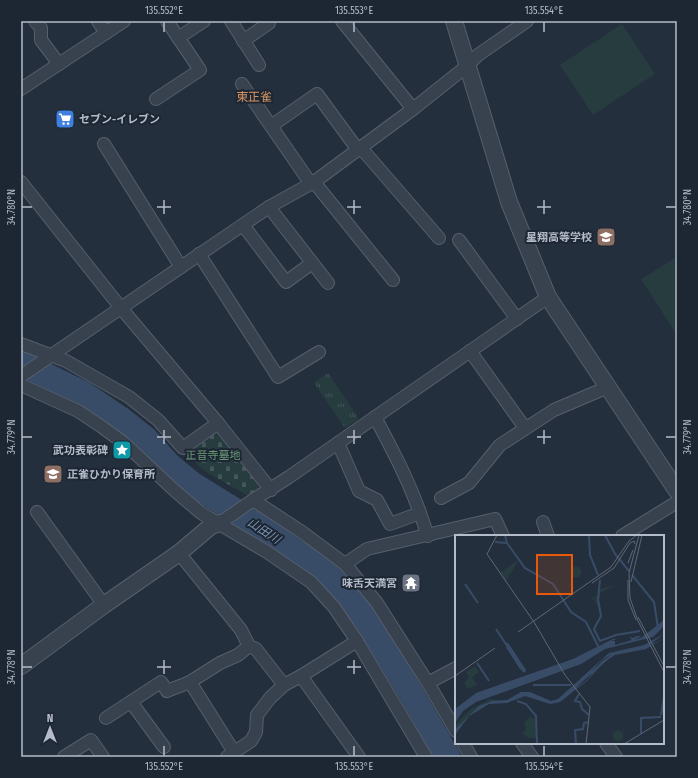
<svg xmlns="http://www.w3.org/2000/svg" width="698" height="778" font-family="'Fira Sans Condensed','Noto Sans JP',sans-serif">
<style>
.grass{fill:url(#grass-tufts)}
.cemetery{fill:url(#cemetery-stones)}
.pitch{fill:#263c3f}
.lines{fill:none;stroke-linecap:round;stroke-linejoin:round}
.river{stroke:#394c67;stroke-width:25}
.minor-casing{stroke:#565f6c;stroke-width:14}
.tertiary-casing{stroke:#565f6c;stroke-width:18}
.minor{stroke:#38414e;stroke-width:12}
.tertiary{stroke:#38414e;stroke-width:16}
.ticks{fill:none;stroke:#b4bcc9;stroke-width:1.5}
.labels{text-anchor:middle;dominant-baseline:central;stroke-width:4;stroke-linejoin:round;paint-order:stroke}
.poi-label{font-size:11px;font-weight:bold;fill:#b4bcc9;stroke:#1d2633;text-anchor:end}
.park-label{font-size:11px;fill:#6b9a76;stroke:#1d2633}
.neighbourhood-label{font-size:12px;fill:#d59563;stroke:#1d2633}
.water-label{font-size:12px;font-style:italic;fill:#7c92b1;stroke:#1d2633}
.inset-river{fill:none;stroke:#394c67;stroke-width:2}
.inset-road{fill:none;stroke:#5e6776;stroke-width:1}
.view{fill:#e8590c;fill-opacity:0.15;stroke:#e8590c;stroke-width:2}
.inset-edge{fill:none;stroke:#b4bcc9;stroke-width:2}
.neatline{fill:none;stroke:#b4bcc9;stroke-width:1.5}
.ticks-label{font-size:10px;text-anchor:middle;fill:#b4bcc9}
</style>
<defs>
<pattern id="grass-tufts" width="24" height="20" patternUnits="userSpaceOnUse"><rect width="24" height="20" fill="#263c3f"/><path d="M3 7l-1-3M5 7V3M7 7l1-3M15 17l-1-3M17 17v-4M19 17l1-3" fill="none" stroke="#435659"/></pattern>
<pattern id="cemetery-stones" width="16" height="16" patternUnits="userSpaceOnUse"><rect width="16" height="16" fill="#263c3f"/><path d="M2 7V4a2 2 0 0 1 4 0v3zM10 15v-3a2 2 0 0 1 4 0v3z" fill="#435659"/></pattern>
</defs>
<rect width="100%" height="100%" fill="#242f3e"/>
<polygon class="grass" points="328,373 359,419 345,428 314,383"/>
<polygon class="cemetery" points="214,431 218,431 258,480 258,490 247,495 211,475 202,469 186,453"/>
<g class="pitch">
<polygon points="622,24 655,74 593,115 560,65"/>
<polygon points="677,257 677,335 641,279"/>
</g>
<g class="lines">
<polyline class="river" points="21,363 84,394 121,419 146,439 169,465 192,484 262,527 295,551 324,570 366,619 408,688 448,757"/>
<defs>
<g id="minor">
<polyline points="35,21 41,28 41,40 59,64"/>
<polyline points="98,21 106,33"/>
<polyline points="231,21 259,65"/>
<polyline points="342,21 413,109"/>
<polyline points="178,38 204,21"/>
<polyline points="243,41 269,23"/>
<polyline points="242,84 311,184"/>
<polyline points="21,89 124,21"/>
<polyline points="156,99 200,70 167,21"/>
<polyline points="271,126 317,94 358,150"/>
<polyline points="104,144 181,267"/>
<polyline points="361,148 439,238"/>
<polyline points="21,182 121,308 218,423 271,490"/>
<polyline points="314,182 393,280"/>
<polyline points="269,207 328,283"/>
<polyline points="243,225 286,282 312,263"/>
<polyline points="459,240 517,319"/>
<polyline points="199,254 278,377 319,352"/>
<polyline points="21,344 66,361 129,397 158,420 183,448 218,423"/>
<polyline points="470,351 525,428"/>
<polyline points="21,376 269,207 314,182 413,109 467,66 478,55 527,21"/>
<polyline points="21,385 78,411 102,427 124,443 174,490 201,513 267,552 311,582 334,607 357,641 426,757"/>
<path d="M375,417c17,32 33,62 45,96"/>
<polyline points="338,443 359,491 377,500 390,524 420,513 428,536"/>
<polyline points="441,498 469,483 500,445 554,410 608,387"/>
<polyline points="253,500 302,532 345,564 377,603 428,683 456,731"/>
<polyline points="37,512 104,605"/>
<polyline points="543,522 548,536"/>
<polyline points="220,523 253,500 289,477 548,297"/>
<polyline points="622,536 677,502"/>
<polyline points="345,564 367,549 495,519 503,536"/>
<polyline points="357,641 301,676 359,757"/>
<polyline points="249,646 256,649 284,685"/>
<polyline points="190,682 234,752"/>
<polyline points="428,683 456,668"/>
<polyline points="131,702 164,747"/>
<polyline points="106,718 161,682 167,691 190,682 220,663 238,655 249,646 241,630 179,553"/>
<polyline points="463,743 471,757"/>
<polyline points="522,743 532,757"/>
<polyline points="606,743 616,757"/>
<polyline points="64,757 91,740 103,757"/>
<polyline points="227,757 251,741 256,732 257,715 270,698 284,685 301,676"/>
</g>
<g id="tertiary">
<polyline points="454,21 509,202 548,297 677,491"/>
<polyline points="21,666 104,605 179,553 211,526 220,523"/>
</g>
</defs>
<use href="#minor" class="minor-casing"/>
<use href="#tertiary" class="tertiary-casing"/>
<use href="#minor" class="minor"/>
<use href="#tertiary" class="tertiary"/>
</g>
<path class="ticks" d="M164,22v10M354,22v10M544,22v10M164,200v14M354,200v14M544,200v14M22,207h10M157,207h14M347,207h14M537,207h14M666,207h10M164,430v14M354,430v14M544,430v14M22,437h10M157,437h14M347,437h14M537,437h14M666,437h10M164,660v14M354,660v14M22,667h10M157,667h14M347,667h14M666,667h10M164,746v10M354,746v10M544,746v10"/>
<defs>
<symbol id="supermarket-square" viewBox="-11 -11 22 22"><rect x="-9" y="-9" width="18" height="18" rx="4" fill="#3f7fe0" stroke="#1d2633"/><path d="M-6-5.5h2.5l.6 2H6L4.5 2H-2.5L-4.4-4H-6ZM-1.5 3.2a1.3 1.3 0 1 0 .1 0ZM3 3.2a1.3 1.3 0 1 0 .1 0Z" fill="#fff"/></symbol>
<symbol id="school-square" viewBox="-11 -11 22 22"><rect x="-9" y="-9" width="18" height="18" rx="4" fill="#8d6e63" stroke="#1d2633"/><path d="M0-5L7-2L0 1L-7-2ZM-4 1L0 2.5L4 1V4Q0 6-4 4Z" fill="#fff"/></symbol>
<symbol id="sight-square" viewBox="-11 -11 22 22"><rect x="-9" y="-9" width="18" height="18" rx="4" fill="#0f9aa8" stroke="#1d2633"/><path d="M0-6L1.8-2.2L6-1.7L2.9 1.2L3.7 5.4L0 3.3L-3.7 5.4L-2.9 1.2L-6-1.7L-1.8-2.2Z" fill="#fff"/></symbol>
<symbol id="temple-square" viewBox="-11 -11 22 22"><rect x="-9" y="-9" width="18" height="18" rx="4" fill="#6b7280" stroke="#1d2633"/><path d="M0-6L5-2H3V0L6.5 2.5H4V6H1.5V3h-3V6H-4V2.5H-6.5L-3 0V-2H-5Z" fill="#fff"/></symbol>
</defs>
<g fill-rule="evenodd">
<use href="#supermarket-square" x="54" y="108" width="22" height="22"/>
<use href="#school-square" x="595" y="226" width="22" height="22"/>
<use href="#sight-square" x="111" y="439" width="22" height="22"/>
<use href="#school-square" x="42" y="463" width="22" height="22"/>
<use href="#temple-square" x="400" y="572" width="22" height="22"/>
</g>
<g class="labels">
<g class="poi-label">
<text x="79" y="119" text-anchor="start">セブン-イレブン</text>
<text x="592" y="237">星翔高等学校</text>
<text x="108" y="450">武功表彰碑</text>
<text x="67" y="474" text-anchor="start">正雀ひかり保育所</text>
<text x="397" y="583">味舌天満宮</text>
</g>
<g class="park-label">
<text x="213" y="455">正音寺墓地</text>
</g>
<g class="neighbourhood-label">
<text x="254" y="97">東正雀</text>
</g>
<g class="water-label">
<text transform="translate(264 531) rotate(33)">山田川</text>
</g>
</g>
<g transform="translate(455 535)">
<rect width="209" height="209" fill="#242f3e"/>
<path d="M63,25v1l-12,20 -6,-8zM35,164l14,2h-12l-13,5 -24,23v-4l16,-16zM75,182l6,2 1,19h-8l-7,-4 4,-5 -2,-6z" fill="#263c3f"/>
<path d="M161,50l-16,8v6h-2l3,14 -6,-11 1,-5 -3,3 -2,-2 7,-3 1,-6z" fill="#263c3f"/>
<path d="M115.5 37a5.5 5.5 0 1 1 11 0a5.5 5.5 0 1 1-11 0ZM20,131l4,6 -7,5 5,8 -9,4 -4,-6 5,-6 -3,-5zM157.5 201a5.5 5.5 0 1 1 11 0a5.5 5.5 0 1 1-11 0Z" fill="#263c3f"/>
<path d="M209,85v6l-11,11 -48,12 -24,15 -105,38 -13,9 -8,12v-14l21,-16 97,-34 40,-20h4l-6,2h4v4l17,-5 -3,-3 4,1 4,-2h5l-9,4 8,-2zM209,99l-16,12 -35,7 -11,7 -27,29 13,-10 14,-18 10,-6 35,-8 17,-9 -18,11 -31,6 -10,6 -17,19 -28,22 -10,2 -25,-8 -18,7 -18,1 -20,12 -14,19 1,-7 23,-22 13,-5 15,-1 14,-8h9l21,9 7,-2 51,-46 35,-8z" fill="#394c67"/>
<path class="inset-river" d="M50,0l2,8 18,25 28,16 18,28 15,10 13,26M134,0l1,20 8,20M150,0l10,19 14,17M40,7l12,1M177,40l22,27 4,26M145,45l-2,19 3,17 -7,13 6,12 16,-6 24,-4M10,49l13,19M41,94l28,43M52,108l18,27 -1,2M52,112l14,22M22,128l12,18M78,150h38M121,151l37,-32 37,-8M124,159l-4,7 5,1 2,7 7,6M62,166l9,3 10,12 1,28M206,180l3,-18M186,198v-15l20,-1M121,209l-1,-14 8,-1 1,-6 5,-1"/>
<path class="inset-road" d="M42,0l-10,19 47,68 31,53 25,32 -4,37M184,0l-10,38 1,25 8,23 26,51M173,28l5,-13M173,45v20l8,20M176,47l11,-47M137,48l22,-15 16,-25 4,-2 1,3M183,82l26,49M63,97l93,-65 18,-26 8,-6M0,141l40,-28M169,209l40,-24"/>
<path class="view" d="M82,20h35v39h-35z"/>
<rect width="209" height="209" class="inset-edge"/>
</g>
<rect width="698" height="778" fill="none" stroke="#1d2633" stroke-width="44"/>
<g transform="translate(50 728)" stroke="#1d2633" stroke-width="3" paint-order="stroke">
<path d="M0-3L7 15L0 10L-7 15Z" fill="#b4bcc9"/>
<text y="-6" font-size="11" font-weight="bold" text-anchor="middle" fill="#b4bcc9">N</text>
</g>
<rect x="22" y="22" width="654" height="734" class="neatline"/>
<g class="ticks-label">
<text x="164" y="14">135.552°E</text>
<text x="354" y="14">135.553°E</text>
<text x="544" y="14">135.554°E</text>
<text transform="translate(11 207) rotate(-90)" y="4">34.780°N</text>
<text transform="translate(687 207) rotate(-90)" y="4">34.780°N</text>
<text transform="translate(11 437) rotate(-90)" y="4">34.779°N</text>
<text transform="translate(687 437) rotate(-90)" y="4">34.779°N</text>
<text transform="translate(11 667) rotate(-90)" y="4">34.778°N</text>
<text transform="translate(687 667) rotate(-90)" y="4">34.778°N</text>
<text x="164" y="770">135.552°E</text>
<text x="354" y="770">135.553°E</text>
<text x="544" y="770">135.554°E</text>
</g>
</svg>
